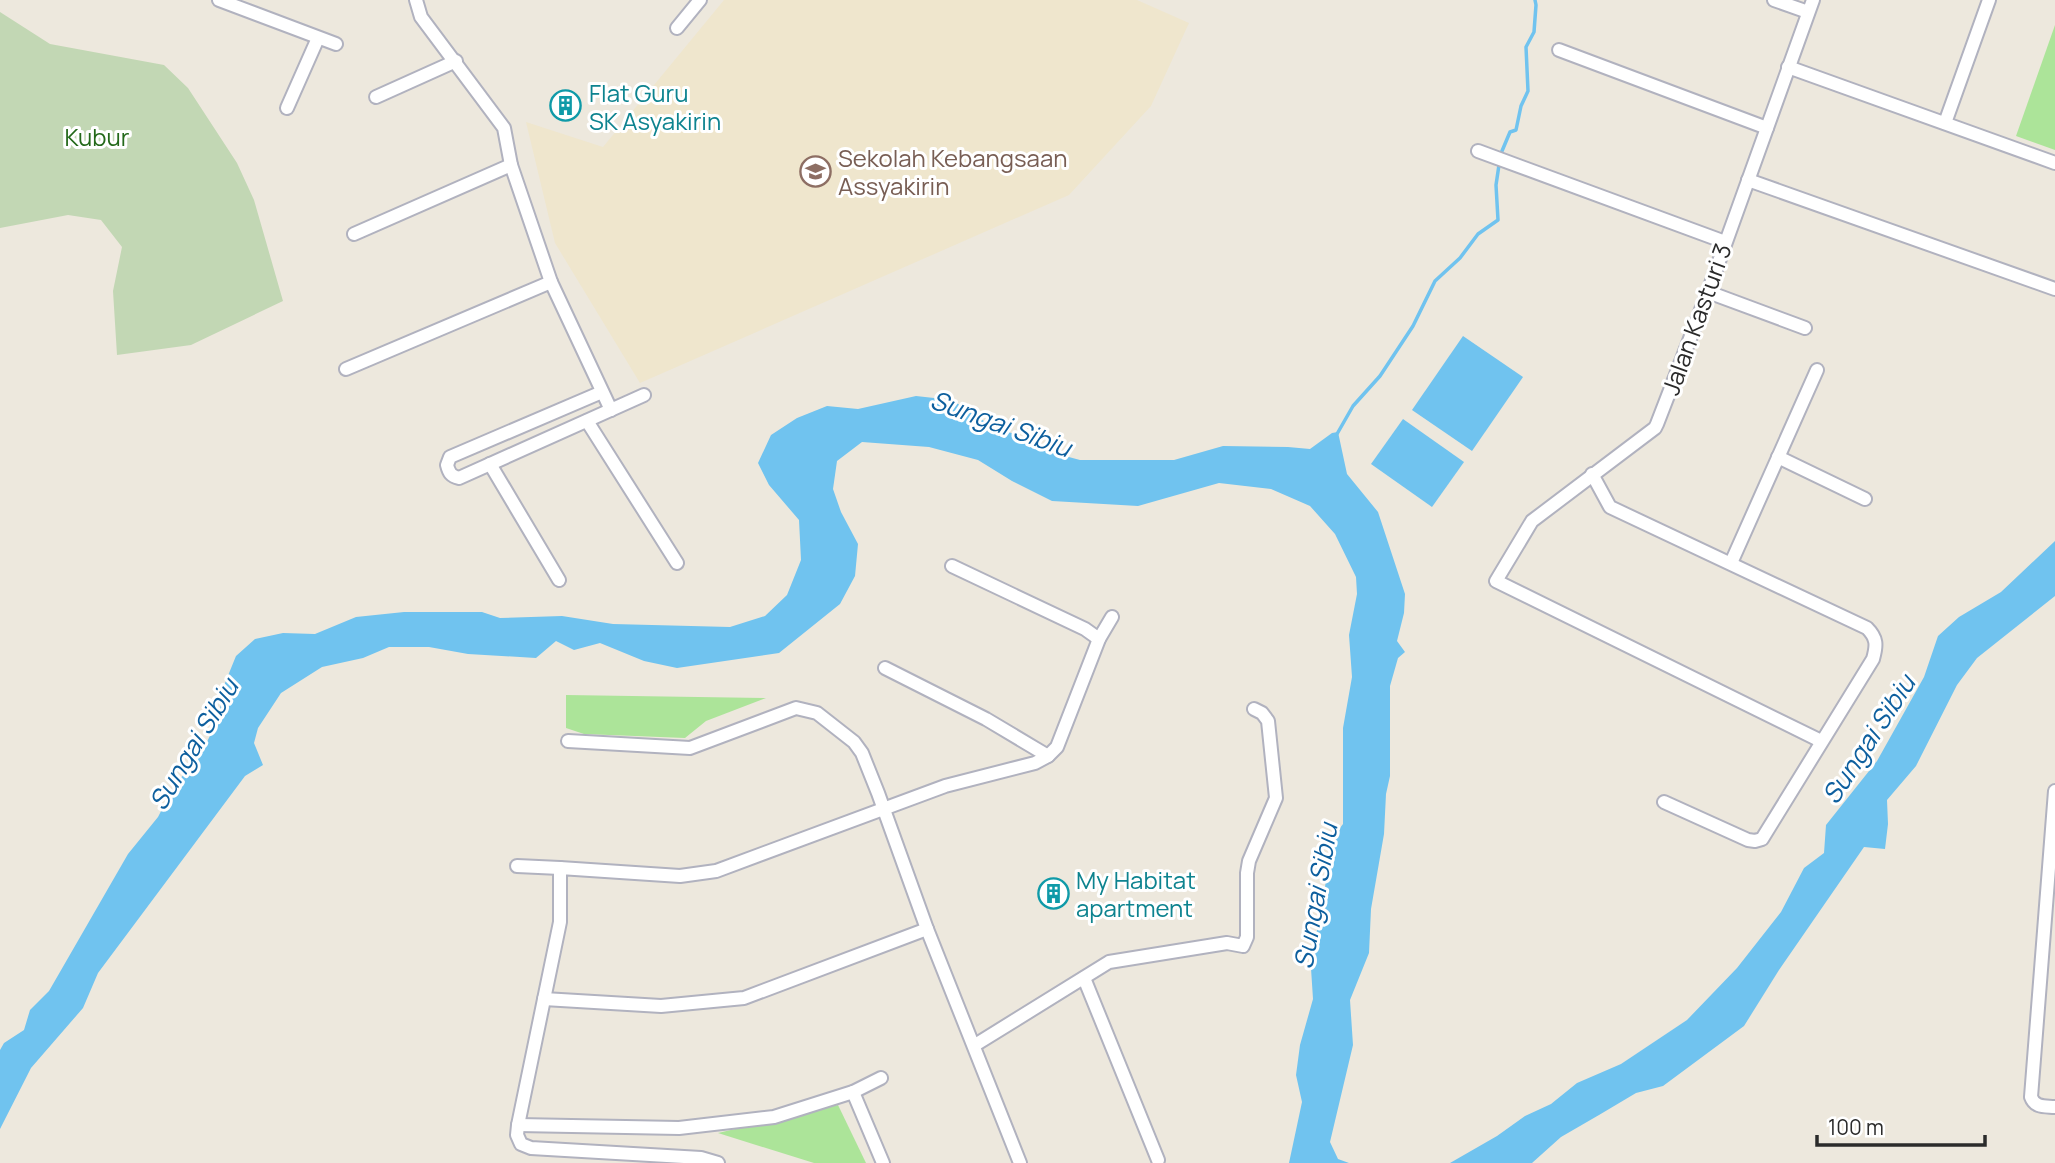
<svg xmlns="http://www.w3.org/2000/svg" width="2055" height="1163" font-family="Manrope,sans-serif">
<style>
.education{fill:#efe6cd}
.green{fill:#ace499}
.cemetery{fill:#c2d7b4}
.water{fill:#70c3ef}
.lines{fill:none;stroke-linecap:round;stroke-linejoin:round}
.stream{stroke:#70c3ef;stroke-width:3.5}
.minor-casing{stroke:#b1b2bf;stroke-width:16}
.minor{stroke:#fff;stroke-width:12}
.labels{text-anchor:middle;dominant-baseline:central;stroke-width:6;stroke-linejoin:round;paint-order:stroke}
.culture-label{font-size:24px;fill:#0d838f;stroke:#fff;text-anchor:start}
.park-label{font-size:24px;fill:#24691a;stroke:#fff}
.education-label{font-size:24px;fill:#785e54;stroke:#fff;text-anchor:start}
.street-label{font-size:24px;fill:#2b2b2b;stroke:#fff}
.water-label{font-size:26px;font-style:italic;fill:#0d5f9e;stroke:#fff}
</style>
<rect width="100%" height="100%" fill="#ede8dd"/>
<polygon class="education" points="724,0 1137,0 1189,23 1151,106 1069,195 640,383 555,243 526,122 603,147"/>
<g class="green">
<polygon points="2055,25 2055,150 2016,136"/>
<polygon points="566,695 766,698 706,721 685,738 584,734 566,728"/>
<polygon points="838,1105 866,1163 814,1163 718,1133"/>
</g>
<polygon class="cemetery" points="0,12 50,44 164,65 188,88 237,163 254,200 283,301 191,345 117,355 113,291 122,247 101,220 68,215 0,228"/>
<g class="water">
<polygon points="1463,336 1523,377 1472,451 1412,410"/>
<polygon points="916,396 952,400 990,425 1030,440 1054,453 1080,460 1174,460 1223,446 1288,447 1310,449 1332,433 1338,432 1347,474 1378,512 1405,594 1404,613 1397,641 1405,652 1398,658 1390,686 1390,776 1386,794 1384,834 1371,909 1369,953 1350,1000 1353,1045 1330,1142 1338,1159 1349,1163 1289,1163 1302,1102 1296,1075 1300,1045 1313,999 1310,953 1319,924 1333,837 1343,824 1343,728 1352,677 1349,635 1357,594 1356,577 1335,534 1310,506 1271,489 1219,483 1138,506 1052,501 1012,481 978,460 929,447 862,442 837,461 833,489 841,512 858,544 855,576 840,604 779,653 677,668 644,661 600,643 574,650 556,641 536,658 468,654 429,647 389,647 363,658 322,667 281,693 258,728 254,743 263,765 245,776 98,973 83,1008 31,1068 0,1129 0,1050 4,1043 24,1030 30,1010 49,991 128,854 158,817 172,790 206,744 218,719 225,683 236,656 255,639 283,633 315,634 356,617 404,612 482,612 500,618 562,616 613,624 730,627 765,616 787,595 801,560 799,520 769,485 758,463 771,435 797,418 827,406 858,409"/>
<polygon points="1403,419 1464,462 1432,507 1371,464"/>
<polygon points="2055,541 2055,596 1977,658 1957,685 1916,766 1887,800 1888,824 1885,849 1864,847 1779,970 1744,1026 1663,1086 1636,1093 1599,1115 1561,1137 1532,1163 1450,1163 1497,1136 1525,1116 1551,1104 1577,1083 1621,1064 1687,1020 1737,968 1781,912 1804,868 1824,853 1826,825 1877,761 1924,677 1938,636 1959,617 2001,592"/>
</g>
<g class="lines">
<g class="stream">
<polyline points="1502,151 1510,132 1516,130 1521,106 1528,91 1526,47 1534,32 1536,5 1535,0"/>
<polyline points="1337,434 1353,406 1380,376 1413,326 1435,281 1460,258 1478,234 1498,220 1496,185 1499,165"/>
</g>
<defs>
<g id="minor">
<polyline points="219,0 336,44"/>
<polyline points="416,0 421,17 504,128 511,165 551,282 611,410"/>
<polyline points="1774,0 1808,12"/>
<polyline points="1813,0 1708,292 1657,424 1655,428 1532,521 1496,581 1821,741"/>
<polyline points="677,28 700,0"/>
<polyline points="1559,50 1767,128"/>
<polyline points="1788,67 2055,163"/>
<polyline points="376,97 456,61"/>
<polyline points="287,108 318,38"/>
<polyline points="1945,123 1989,0"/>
<polyline points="1478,151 1725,242"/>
<polyline points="1748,180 2055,289"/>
<polyline points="354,234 511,165"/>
<polyline points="1708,292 1805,328"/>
<polyline points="346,369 551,282"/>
<path d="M602,392l-152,65 -3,8c2,8 4,11 12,13l185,-83"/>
<polyline points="587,421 677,563"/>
<polyline points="1778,457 1865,499"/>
<polyline points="490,464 559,580"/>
<path d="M1592,474l18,33 257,121c10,10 10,17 6,31l-111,180 -7,2 -7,-1 -84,-38"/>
<polyline points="1731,563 1817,370"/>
<polyline points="952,566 1085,629 1099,639"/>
<polyline points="885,668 986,719 1048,756"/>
<polyline points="568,741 690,748 796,708 817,713 854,742 862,753 878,793 927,929 1020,1163"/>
<path d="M2055,791l-24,306c4,11 14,9 24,10"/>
<polyline points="517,866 560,868"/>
<polyline points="1084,978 1158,1160"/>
<polyline points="544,999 661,1006 744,998 927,929"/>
<polyline points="975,1045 1109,962 1227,943 1243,946 1247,937 1247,873 1249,861 1276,798 1268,721 1262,713 1254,709"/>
<polyline points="853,1092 883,1163"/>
<polyline points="518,1125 679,1128 774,1117 853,1092 881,1078"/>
<polyline points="718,1163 701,1158 531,1148 521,1144 517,1135 518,1125 560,922 560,868 680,876 716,871 945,786 1035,763 1048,756 1057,747 1099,639 1112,617"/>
</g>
</defs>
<use href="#minor" class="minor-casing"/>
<use href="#minor" class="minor"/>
</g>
<defs>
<symbol id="building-ring" viewBox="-11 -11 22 22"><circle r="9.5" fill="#fff" stroke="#0f9aa8" stroke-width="1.5"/><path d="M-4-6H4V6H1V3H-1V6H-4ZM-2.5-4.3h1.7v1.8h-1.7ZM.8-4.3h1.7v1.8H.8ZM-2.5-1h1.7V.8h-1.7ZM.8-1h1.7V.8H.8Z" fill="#0f9aa8"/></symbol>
<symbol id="school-ring" viewBox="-11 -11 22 22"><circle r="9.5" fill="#fff" stroke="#8d6e63" stroke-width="1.5"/><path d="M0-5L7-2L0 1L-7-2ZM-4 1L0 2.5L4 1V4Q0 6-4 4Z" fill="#8d6e63"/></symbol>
</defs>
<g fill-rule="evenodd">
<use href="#building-ring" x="548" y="88" width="35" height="35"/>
<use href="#school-ring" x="798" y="154" width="35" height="35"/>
<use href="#building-ring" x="1036" y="876" width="35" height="35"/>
</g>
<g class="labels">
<g class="culture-label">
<text x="589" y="92">Flat Guru<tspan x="589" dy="28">SK Asyakirin</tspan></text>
<text x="1076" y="879">My Habitat<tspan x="1076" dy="28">apartment</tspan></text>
</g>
<g class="park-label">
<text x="97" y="136">Kubur</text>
</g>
<g class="education-label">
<text x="838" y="157">Sekolah Kebangsaan<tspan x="838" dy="28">Assyakirin</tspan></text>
</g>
<g class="street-label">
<text transform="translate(1696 319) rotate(-70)">Jalan Kasturi 3</text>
</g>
<g class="water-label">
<text transform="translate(1001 423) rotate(20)">Sungai Sibiu</text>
<text transform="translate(1868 739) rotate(-57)">Sungai Sibiu</text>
<text transform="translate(193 744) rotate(-59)">Sungai Sibiu</text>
<text transform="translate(1315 896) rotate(-80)">Sungai Sibiu</text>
</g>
</g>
<path d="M1817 1135v10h168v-10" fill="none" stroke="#2b2b2b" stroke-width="3.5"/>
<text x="1828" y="1135" font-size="21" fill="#2b2b2b" stroke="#ffffff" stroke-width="5" paint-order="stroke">100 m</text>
</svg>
